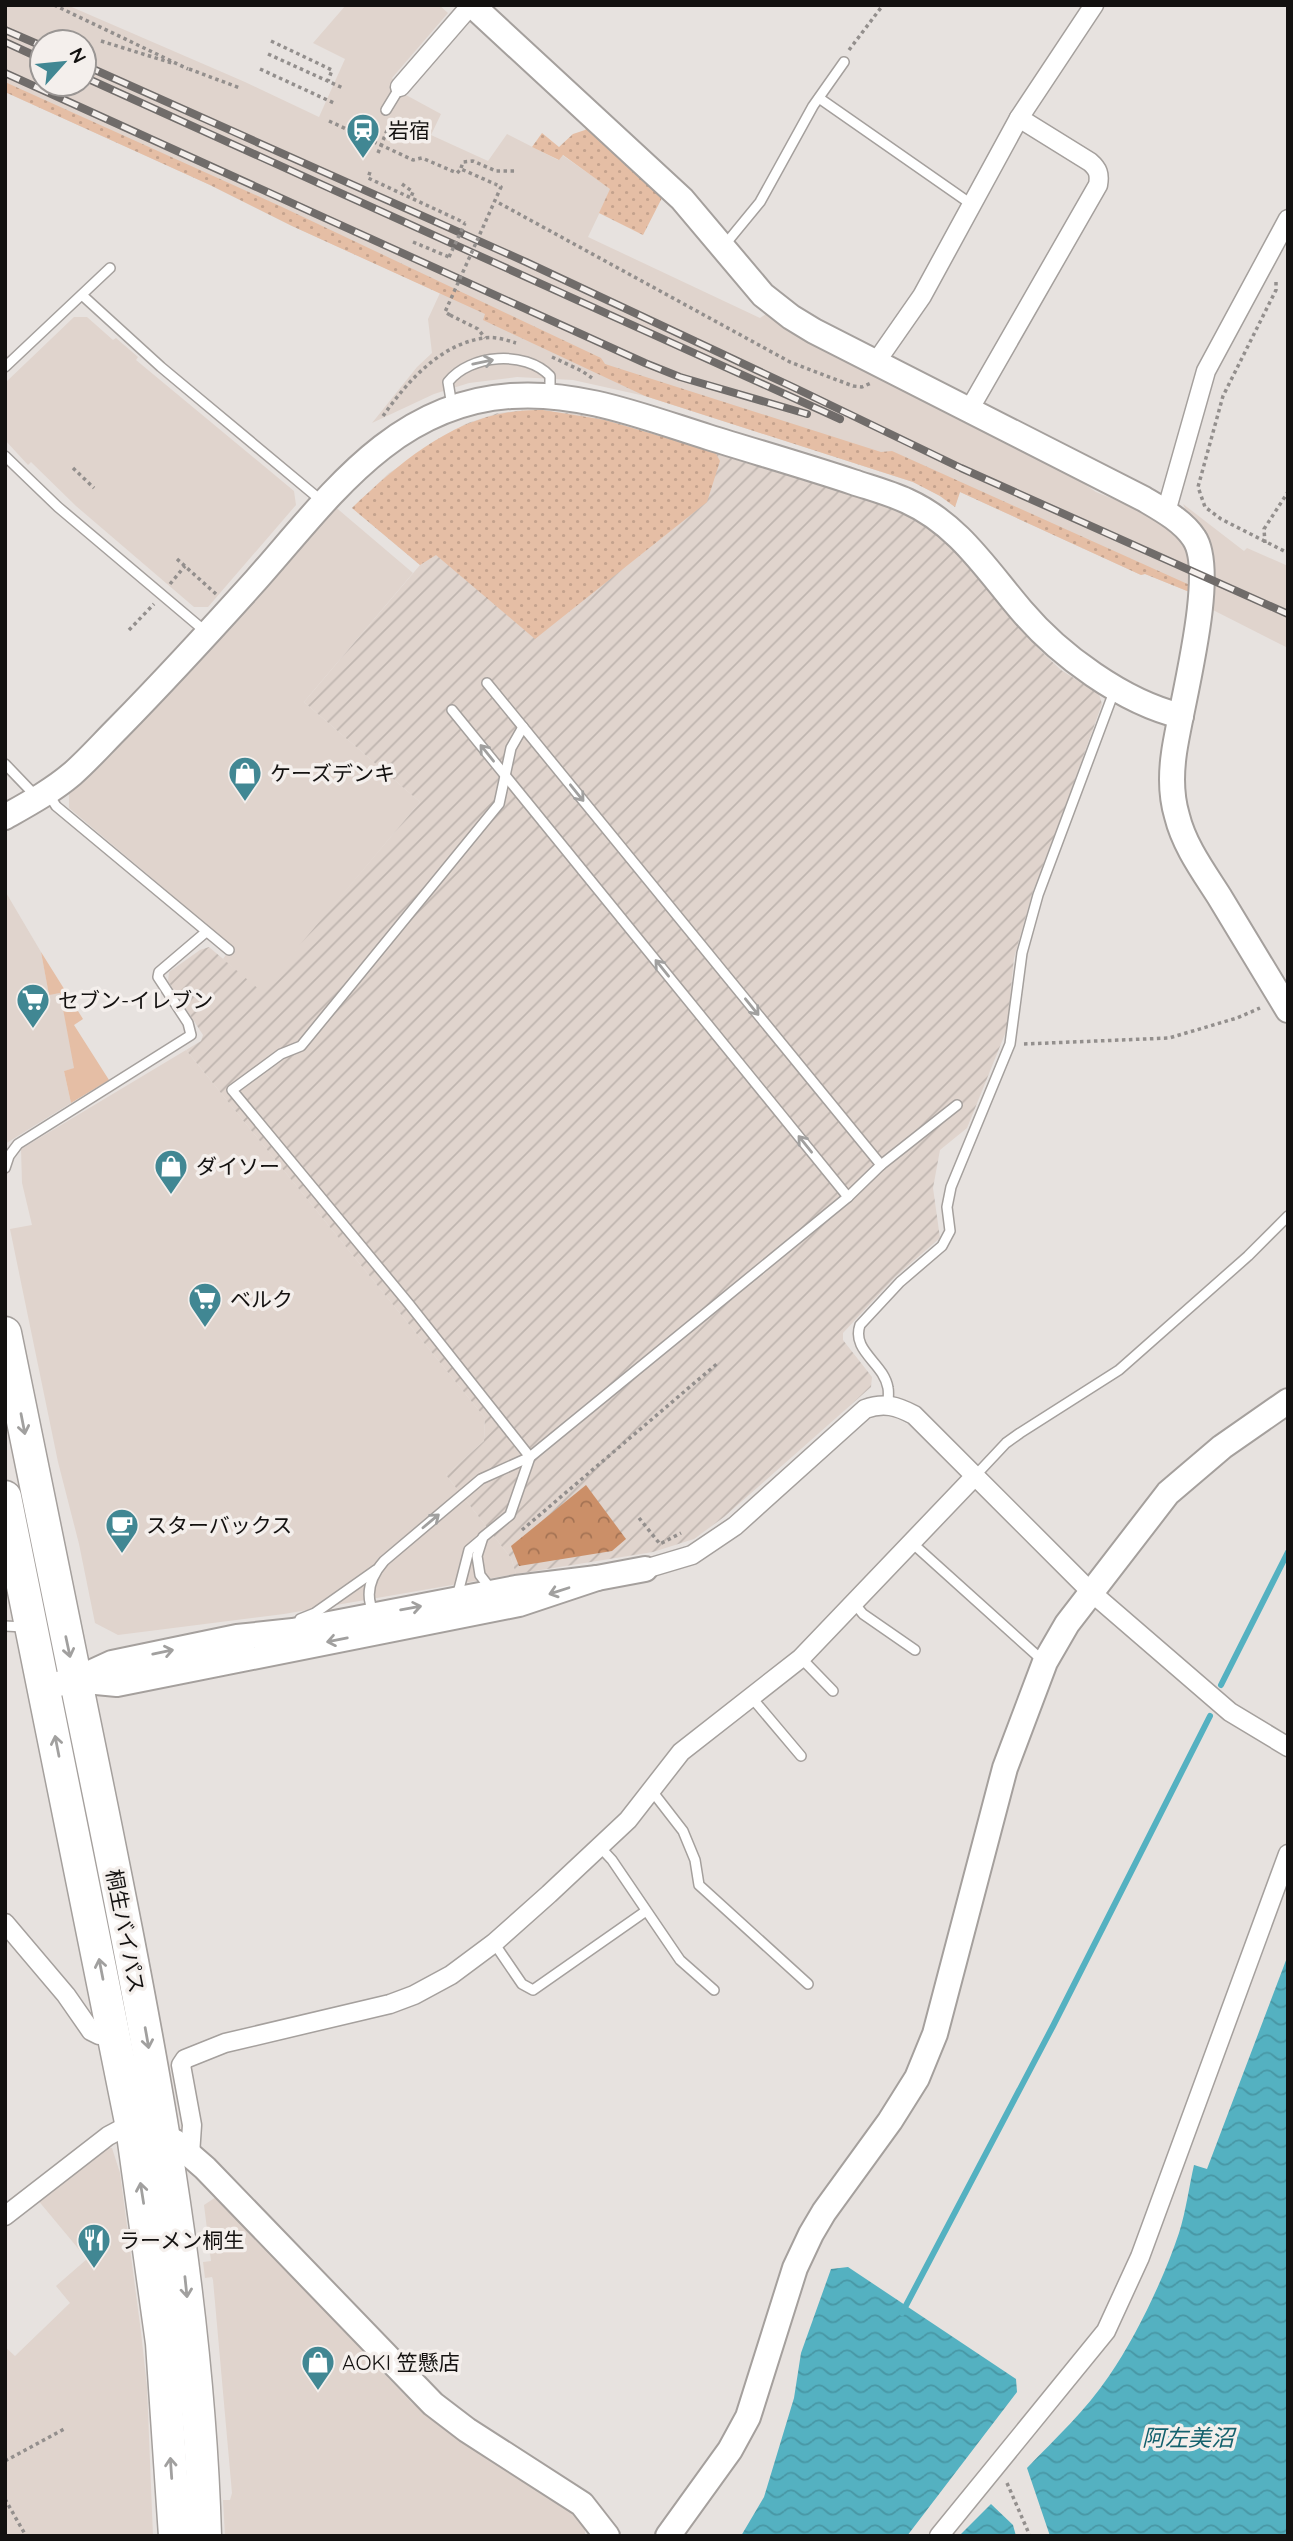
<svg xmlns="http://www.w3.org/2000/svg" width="1293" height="2541" font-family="Quicksand,'Noto Sans JP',sans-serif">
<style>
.built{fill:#e0d4cd;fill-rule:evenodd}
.industrial{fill:url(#industrial-furrows)}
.grass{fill:url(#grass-dots)}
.forest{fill:url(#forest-crowns)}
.green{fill:#e5bea5}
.water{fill:url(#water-waves)}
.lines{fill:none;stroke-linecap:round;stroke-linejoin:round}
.stream{stroke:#54b1c1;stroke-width:6}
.lane-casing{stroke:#a5a09d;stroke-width:12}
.street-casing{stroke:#a5a09d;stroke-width:21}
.secondary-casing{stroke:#a5a09d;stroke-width:28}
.highway-casing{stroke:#a5a09d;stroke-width:35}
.path{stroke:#938f8d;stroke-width:3.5;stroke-dasharray:3.5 3.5;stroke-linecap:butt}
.lane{stroke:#fff;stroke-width:9}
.street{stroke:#fff;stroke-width:18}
.secondary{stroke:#fff;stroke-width:24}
.highway{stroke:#fff;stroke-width:32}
.rail-casing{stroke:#706c6a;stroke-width:8}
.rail{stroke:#f4efec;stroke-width:5;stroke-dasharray:16;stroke-linecap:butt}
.path-bridge{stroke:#938f8d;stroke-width:3.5;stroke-dasharray:3.5 3.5;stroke-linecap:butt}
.oneway{stroke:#a1a09f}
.labels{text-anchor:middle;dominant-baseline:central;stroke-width:7;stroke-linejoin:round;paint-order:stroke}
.poi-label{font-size:21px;fill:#131110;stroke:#f4efec;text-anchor:start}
.street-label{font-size:21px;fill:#131110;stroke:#f4efec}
.water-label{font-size:23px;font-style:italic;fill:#14616d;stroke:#f4efec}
</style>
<defs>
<pattern id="industrial-furrows" width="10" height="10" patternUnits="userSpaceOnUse" patternTransform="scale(1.75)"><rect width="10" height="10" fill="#e0d4cd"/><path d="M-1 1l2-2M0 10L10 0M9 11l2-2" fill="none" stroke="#bfb5af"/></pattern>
<pattern id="grass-dots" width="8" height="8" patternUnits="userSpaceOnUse" patternTransform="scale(1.75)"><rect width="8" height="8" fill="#e5bea5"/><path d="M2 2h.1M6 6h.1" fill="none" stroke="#c4a28d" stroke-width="1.8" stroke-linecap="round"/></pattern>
<pattern id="forest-crowns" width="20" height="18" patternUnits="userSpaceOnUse" patternTransform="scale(1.75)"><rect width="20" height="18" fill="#cb8f68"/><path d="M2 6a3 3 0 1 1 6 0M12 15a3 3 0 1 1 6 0" fill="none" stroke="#a47354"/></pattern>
<pattern id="water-waves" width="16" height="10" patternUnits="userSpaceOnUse" patternTransform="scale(1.75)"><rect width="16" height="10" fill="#54b1c1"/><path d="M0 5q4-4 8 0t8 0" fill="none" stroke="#4897a5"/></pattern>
</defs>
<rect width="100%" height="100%" fill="#e7e2df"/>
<g class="built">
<path d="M5,5h62l178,77 74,35 26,-58 -32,-16 33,-38h93l9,8 -56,65 15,15 -1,2 35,19 -10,21 57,26 19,-27 51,26 4,-5 49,34 -23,48 172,81 6,-4 15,11 282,144 33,23 42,17 36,23 15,18 3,43 -47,-19 -4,1 -181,-83 -5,15 -15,-11 -27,-14 -268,-86 -72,-16 -56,-3 -48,6 -35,11 -62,29 45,-56 15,-14 -4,-34 12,-26 -148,-67 -82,-41 -205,-93zM42,42h42v42h-42z"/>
<polygon points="74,317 87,317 113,340 116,338 138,357 136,360 294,491 296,505 208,607 194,607 76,506 31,462 28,465 5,440 5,383"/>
<polygon points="1183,504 1244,551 1247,548 1288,566 1288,648 1209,608 1213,555 1206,535 1187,513"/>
<polygon points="333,505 413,573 304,702 420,802 261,992 223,959 232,946 69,808 69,790"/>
<polygon points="5,891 41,952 49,994 60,993 75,1068 64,1071 71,1103 5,1144"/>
<polygon points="186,1050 485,1418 484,1441 446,1475 511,1558 516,1574 284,1614 118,1635 95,1623 79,1544 58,1462 10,1229 32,1225 22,1183 21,1149"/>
<polygon points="105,2147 112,2148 120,2173 141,2332 147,2387 153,2536 5,2536 5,2347 15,2356 70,2303 56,2286 87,2259 37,2199"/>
<polygon points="216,2197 412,2403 581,2519 585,2525 585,2536 225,2536 223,2500 230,2500 232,2493 213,2280 212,2277 205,2278 203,2262 211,2261 204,2205"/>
</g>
<polygon class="industrial" points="525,410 571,413 605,420 889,506 929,528 957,550 1040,650 1061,670 1099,694 1102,704 1064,810 1033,891 1014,958 1007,1029 967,1128 940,1150 933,1188 940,1238 895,1277 843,1333 843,1340 872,1377 871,1387 724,1517 694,1539 653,1552 516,1574 511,1558 446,1475 484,1441 485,1418 186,1050 201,1041 203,1035 168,981 169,972 200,950 209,947 261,991 420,802 304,702 420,565 352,508 389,473 465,424 498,413"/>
<g class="grass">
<polygon points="5,82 280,206 601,358 605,364 881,452 892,451 1192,586 1192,593 1145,574 1141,575 960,492 955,507 940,496 913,482 645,396 483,320 485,314 292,226 210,185 5,92"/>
<polygon points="590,125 663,196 643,235 599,213 610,189 563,155 559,160 532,147 542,133 559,147 573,134 585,130"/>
<path d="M543,410l62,10 110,32 5,9 -13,41 -172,137 -99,-84 -16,10 -68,-57c55,-52 111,-100 191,-98z"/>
</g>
<polygon class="forest" points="586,1485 626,1539 612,1551 519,1566 511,1546"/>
<polygon class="green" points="41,952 83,1019 74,1025 109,1080 71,1103 64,1071 74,1068 60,993 49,995"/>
<g class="water">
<path d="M1288,1955v581h-238l-23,-68c28,-29 59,-58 82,-92 27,-39 55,-98 70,-143 7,-22 10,-46 15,-68l13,4z"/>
<polygon points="848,2267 1016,2379 1017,2392 907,2536 741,2536 764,2497 794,2398 801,2353 831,2269"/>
<polygon points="991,2504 1013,2525 1016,2536 959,2536"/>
</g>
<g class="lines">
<g class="stream">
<polyline points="1221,1685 1288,1552"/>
<polyline points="902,2313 1053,2026 1210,1716"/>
</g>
<defs>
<g id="lane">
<polyline points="819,98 971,204"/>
<polyline points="386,110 400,87"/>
<polyline points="723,247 760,202 813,106 844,62"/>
<polyline points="82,295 161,367 323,502"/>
<polyline points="5,367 110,268"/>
<path d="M452,406l-4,-24c22,-28 77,-32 102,-6v19"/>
<polyline points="5,456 58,507 206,632"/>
<polyline points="487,683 881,1165"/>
<polyline points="452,710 848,1197"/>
<polyline points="523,727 511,748 499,804 301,1046 281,1054 232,1090 409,1304 530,1457"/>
<polyline points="5,764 29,789 34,797"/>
<polyline points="48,793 56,806 229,950"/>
<polyline points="5,1168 9,1156 18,1144 191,1035 188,1023 158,977 159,972 206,932"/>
<path d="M888,1405c0,-5 1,-12 0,-17 -4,-25 -37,-37 -28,-63l40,-43 42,-36 8,-15 -3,-24 4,-20 59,-143 12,-91 16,-58 77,-206"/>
<polyline points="975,1476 1006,1443 1020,1433 1119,1370 1248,1256 1288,1216"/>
<polyline points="911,1542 1042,1660"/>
<polyline points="490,1588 480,1575 477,1556 483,1537 510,1515 530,1457"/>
<polyline points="455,1597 459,1589 469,1550 482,1539"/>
<polyline points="854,1603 863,1614 915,1650"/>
<path d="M374,1613c-10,-19 -3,-37 10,-52l97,-82 49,-22 318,-260 33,-32 76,-60"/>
<polyline points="300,1619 315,1613 376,1570"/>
<polyline points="5,1626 24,1627"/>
<polyline points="801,1658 833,1691"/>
<polyline points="752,1698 801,1756"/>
<polyline points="652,1791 683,1831 695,1860 699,1885 808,1984"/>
<polyline points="600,1847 612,1860 680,1960 714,1990"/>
<polyline points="494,1943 522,1984 533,1990 646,1911"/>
</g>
<g id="street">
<polyline points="400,87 471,5"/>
<polyline points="876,362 922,296 1019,118 1094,5"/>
<path d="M969,410l129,-225c2,-11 0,-16 -8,-23l-71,-44"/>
<polyline points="1166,512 1206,371 1288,219"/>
<path d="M645,1569l47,-14 43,-29 130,-117c19,-7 32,-3 49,6l177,177 139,120 58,35"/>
<polyline points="5,1923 66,1995 91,2031 99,2035 113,2034"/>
<polyline points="190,2155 192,2125 181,2065 185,2059 225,2043 390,2004 414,1995 451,1975 494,1943 549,1894 628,1820 681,1752 801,1658 975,1476"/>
<polyline points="5,2216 108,2136 123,2128 132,2127"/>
<polyline points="939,2536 1106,2331 1140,2257 1288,1854"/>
</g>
<g id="secondary">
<path d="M472,5l210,194 81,96 28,22 23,14 330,168c17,10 39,22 50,39 24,35 -14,170 -20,215 -3,21 -3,43 3,63 7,29 26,55 42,80 23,38 46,76 69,114"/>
<path d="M5,817c23,-13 47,-26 67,-43 16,-14 31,-31 46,-46 47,-48 93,-98 138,-148 72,-81 136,-176 255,-184 68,-5 133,21 197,41 48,15 97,29 145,45 18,6 37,11 54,19 51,23 79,68 114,109 38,45 102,92 160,106"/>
<polyline points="597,1578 645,1569"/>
<polyline points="58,1684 75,1680 112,1663 237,1637 293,1631 516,1588 597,1578 519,1604 117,1684 75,1680"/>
<polyline points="153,2132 175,2142 205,2168 433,2404 467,2430 582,2504 607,2536"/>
<polyline points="668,2536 730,2450 748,2417 795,2268 811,2234 824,2212 890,2121 917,2078 935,2034 1005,1768 1045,1662 1067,1624 1168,1493 1222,1447 1288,1401"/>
</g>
<g id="highway">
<path d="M5,1333c32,161 65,321 98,481 48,238 95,478 102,722"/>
<polyline points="5,1497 132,2127 162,2343 175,2536"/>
</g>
</defs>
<use href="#lane" class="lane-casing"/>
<use href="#street" class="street-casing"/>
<use href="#secondary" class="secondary-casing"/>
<use href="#highway" class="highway-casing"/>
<g class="path">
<polyline points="54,5 188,69"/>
<polyline points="101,41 172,63"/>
<polyline points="271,41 332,70 328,81"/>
<polyline points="849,50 883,5"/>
<polyline points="268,54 343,88"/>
<polyline points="189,69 240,88"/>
<polyline points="260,69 336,104"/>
<polyline points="329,121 413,160 422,158 457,173 461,169 495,184"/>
<polyline points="378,153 388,128"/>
<polyline points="461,168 463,162 473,161 496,171 515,171"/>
<polyline points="370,172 368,178 465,223"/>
<polyline points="402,184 413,192 411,197"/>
<polyline points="499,203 790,362 853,386 862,387 871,383"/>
<polyline points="413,242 449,257"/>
<polyline points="1276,282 1276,290 1223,396 1198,487 1205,507 1221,519 1288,553"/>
<polyline points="450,315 478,329 485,338"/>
<polyline points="552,357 582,371 592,378"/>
<path d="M383,416c24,-34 57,-72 101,-78 11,-2 22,2 32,5"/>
<polyline points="73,468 94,488"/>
<polyline points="1265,543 1264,529 1288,492"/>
<polyline points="177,559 216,594"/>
<polyline points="170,584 185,566"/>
<polyline points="129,630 154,604"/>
<polyline points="1024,1044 1169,1038 1237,1018 1260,1008"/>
<polyline points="639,1518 660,1544 681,1533"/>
<polyline points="522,1530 719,1362"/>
<polyline points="5,2461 66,2428"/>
<polyline points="1007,2483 1030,2536"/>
<polyline points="5,2499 26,2536"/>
</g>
<use href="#lane" class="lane"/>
<use href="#street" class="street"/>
<use href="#secondary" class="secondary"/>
<use href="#highway" class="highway"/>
<defs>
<g id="rail">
<polyline points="5,30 42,46"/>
<polyline points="5,42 42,59"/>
<polyline points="84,65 526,262 795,388 961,468 1288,614"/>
<polyline points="5,73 645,363 680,377 807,414"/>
<polyline points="84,77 840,419"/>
</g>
</defs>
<use href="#rail" class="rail-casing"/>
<use href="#rail" class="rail"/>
<g class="path-bridge">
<polyline points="449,257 465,223"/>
<polyline points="450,315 445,312 501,187 495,184"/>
</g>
</g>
<defs><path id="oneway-shaft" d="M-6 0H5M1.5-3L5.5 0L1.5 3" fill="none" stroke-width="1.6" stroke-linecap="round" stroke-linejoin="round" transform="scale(1.75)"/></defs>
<g class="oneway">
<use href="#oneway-shaft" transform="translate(483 362) rotate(-12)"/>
<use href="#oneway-shaft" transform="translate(487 753) rotate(-129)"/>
<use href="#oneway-shaft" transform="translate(577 793) rotate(51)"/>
<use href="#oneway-shaft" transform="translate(662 968) rotate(-129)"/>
<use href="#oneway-shaft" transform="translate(752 1007) rotate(51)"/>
<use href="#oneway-shaft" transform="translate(805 1144) rotate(-129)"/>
<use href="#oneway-shaft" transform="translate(23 1424) rotate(79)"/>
<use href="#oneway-shaft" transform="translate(431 1521) rotate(-40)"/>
<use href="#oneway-shaft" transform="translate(559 1591) rotate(162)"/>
<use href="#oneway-shaft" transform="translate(411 1608) rotate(-10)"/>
<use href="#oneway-shaft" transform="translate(337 1640) rotate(169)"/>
<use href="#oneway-shaft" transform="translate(68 1647) rotate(78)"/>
<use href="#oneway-shaft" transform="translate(163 1652) rotate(-12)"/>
<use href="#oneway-shaft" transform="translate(57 1746) rotate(-101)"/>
<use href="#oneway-shaft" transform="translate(101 1969) rotate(-101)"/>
<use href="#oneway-shaft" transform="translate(147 2038) rotate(80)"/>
<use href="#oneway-shaft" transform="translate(142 2193) rotate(-99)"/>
<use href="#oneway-shaft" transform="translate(186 2287) rotate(84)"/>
<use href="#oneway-shaft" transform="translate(171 2468) rotate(-94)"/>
</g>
<defs>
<symbol id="station-pin" viewBox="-11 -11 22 30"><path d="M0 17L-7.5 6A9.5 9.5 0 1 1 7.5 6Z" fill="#418793" stroke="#f4efec"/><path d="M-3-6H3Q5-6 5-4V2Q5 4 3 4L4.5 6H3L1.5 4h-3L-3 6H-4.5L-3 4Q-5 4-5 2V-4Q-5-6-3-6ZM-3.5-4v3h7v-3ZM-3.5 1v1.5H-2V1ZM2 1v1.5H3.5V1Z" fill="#fff"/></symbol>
<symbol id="shop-pin" viewBox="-11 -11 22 30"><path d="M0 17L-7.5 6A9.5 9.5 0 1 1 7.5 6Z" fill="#418793" stroke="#f4efec"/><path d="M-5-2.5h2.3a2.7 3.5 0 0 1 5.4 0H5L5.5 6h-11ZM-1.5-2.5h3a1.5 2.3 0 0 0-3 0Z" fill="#fff"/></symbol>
<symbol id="supermarket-pin" viewBox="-11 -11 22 30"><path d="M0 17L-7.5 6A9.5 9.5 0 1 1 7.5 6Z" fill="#418793" stroke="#f4efec"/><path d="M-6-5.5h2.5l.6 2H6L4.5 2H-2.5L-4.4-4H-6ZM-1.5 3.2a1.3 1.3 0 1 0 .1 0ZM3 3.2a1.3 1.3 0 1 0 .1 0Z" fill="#fff"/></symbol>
<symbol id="cafe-pin" viewBox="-11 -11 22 30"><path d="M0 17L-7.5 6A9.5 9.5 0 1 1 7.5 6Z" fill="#418793" stroke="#f4efec"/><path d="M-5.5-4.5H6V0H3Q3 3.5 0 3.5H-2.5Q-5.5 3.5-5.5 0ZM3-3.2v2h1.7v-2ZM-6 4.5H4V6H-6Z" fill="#fff"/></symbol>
<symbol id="restaurant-pin" viewBox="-11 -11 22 30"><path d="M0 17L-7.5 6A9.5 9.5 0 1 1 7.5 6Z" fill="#418793" stroke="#f4efec"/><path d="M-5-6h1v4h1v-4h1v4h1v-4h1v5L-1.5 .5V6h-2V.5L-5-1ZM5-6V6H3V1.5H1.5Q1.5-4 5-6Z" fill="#fff"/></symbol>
</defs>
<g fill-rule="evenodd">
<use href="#station-pin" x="344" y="111" width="38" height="52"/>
<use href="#shop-pin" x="226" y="754" width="38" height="52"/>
<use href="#supermarket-pin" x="14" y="981" width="38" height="52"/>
<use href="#shop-pin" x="152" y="1147" width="38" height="52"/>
<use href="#supermarket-pin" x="186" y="1280" width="38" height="52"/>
<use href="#cafe-pin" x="103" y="1506" width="38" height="52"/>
<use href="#restaurant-pin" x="75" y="2221" width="38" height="52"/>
<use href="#shop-pin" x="299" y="2343" width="38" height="52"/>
</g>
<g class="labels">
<g class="poi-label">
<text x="388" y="130">岩宿</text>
<text x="270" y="773">ケーズデンキ</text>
<text x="58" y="1000">セブン-イレブン</text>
<text x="196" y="1166">ダイソー</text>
<text x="230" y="1299">ベルク</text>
<text x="146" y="1525">スターバックス</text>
<text x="119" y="2240">ラーメン桐生</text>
<text x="342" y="2362">AOKI 笠懸店</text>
</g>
<g class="street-label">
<text transform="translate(126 1931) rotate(79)">桐生バイパス</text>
</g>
<g class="water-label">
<text x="1188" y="2437">阿左美沼</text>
</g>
</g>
<rect width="1293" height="2541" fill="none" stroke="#131110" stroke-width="14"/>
<g transform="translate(63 63) rotate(63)"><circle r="33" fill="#f4efec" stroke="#9a9694" stroke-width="2"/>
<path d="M0-5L12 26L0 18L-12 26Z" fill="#418793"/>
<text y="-10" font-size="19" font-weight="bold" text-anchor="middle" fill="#131110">N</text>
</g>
</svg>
